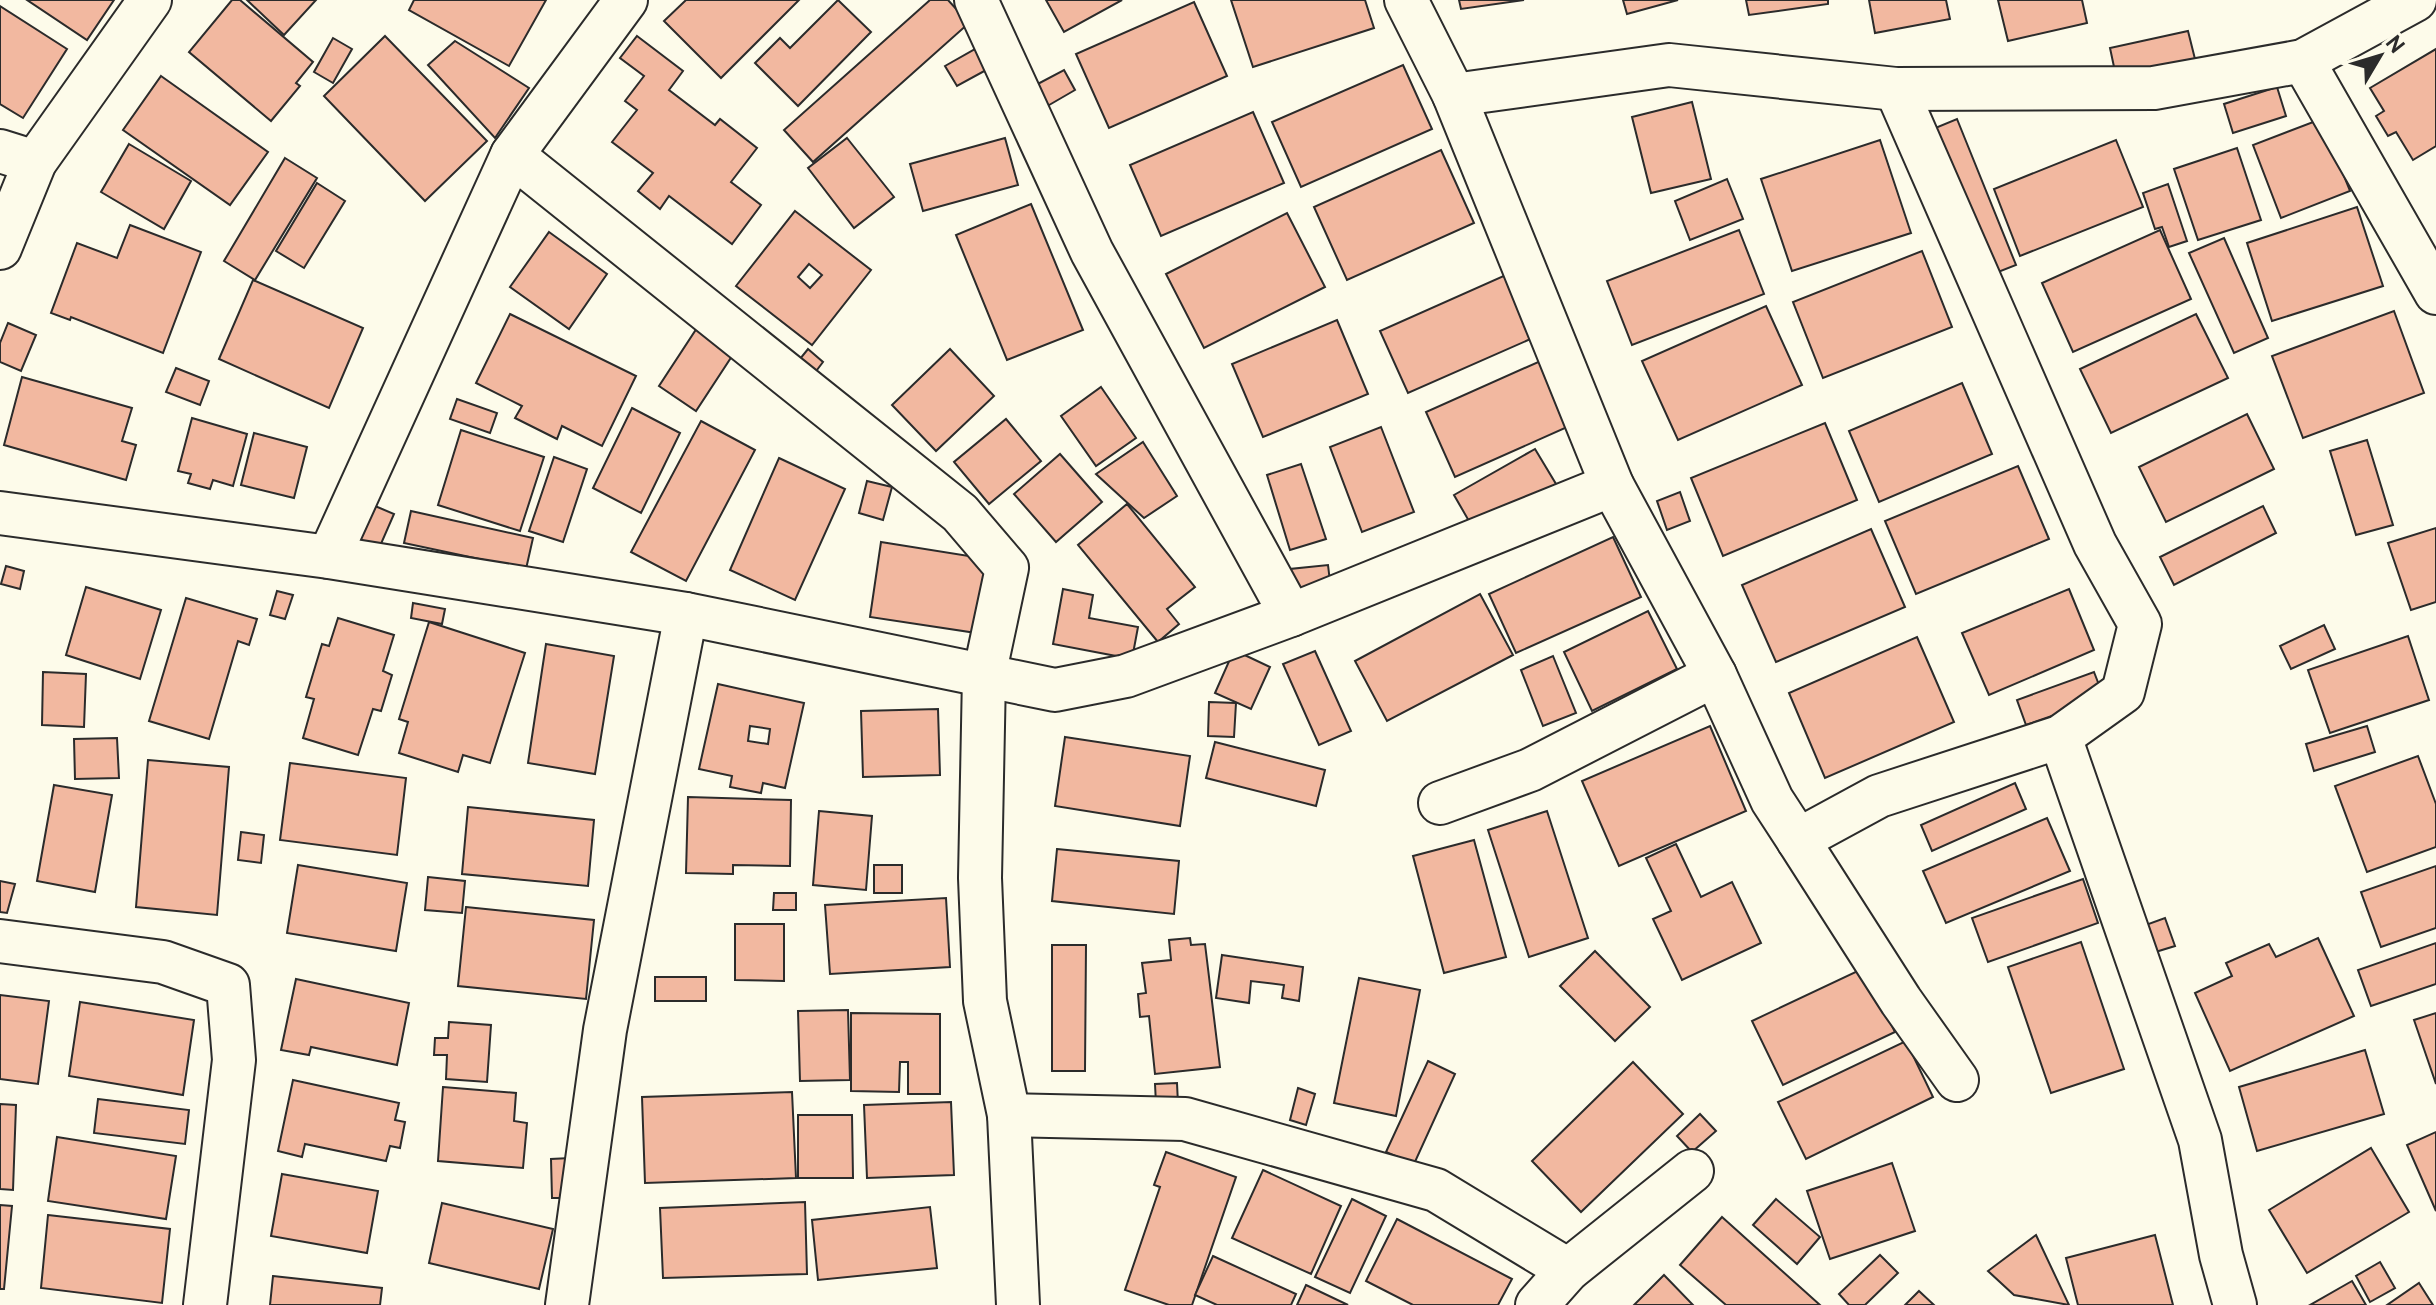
<svg xmlns="http://www.w3.org/2000/svg" width="2436" height="1305" font-family="Overpass,sans-serif">
<style>
.building{fill:#f2b8a0;stroke:#2b2b2b;stroke-width:2;fill-rule:evenodd}
.lines{fill:none;stroke-linecap:round;stroke-linejoin:round}
.minor-casing{stroke:#2b2b2b;stroke-width:46}
.minor{stroke:#fdfbea;stroke-width:42}
</style>
<rect width="100%" height="100%" fill="#fdfbea"/>
<g class="building">
<polygon points="27,0 114,0 87,40"/>
<polygon points="232,0 240,0 313,62 296,83 300,86 271,121 189,52"/>
<polygon points="247,0 316,0 284,35"/>
<polygon points="414,0 546,0 509,66 409,10"/>
<polygon points="686,0 799,0 721,78 664,21"/>
<polygon points="838,0 871,32 798,106 755,63 780,38 790,48"/>
<polygon points="930,0 948,0 969,23 813,162 784,130"/>
<polygon points="1046,0 1122,0 1064,32"/>
<polygon points="1231,0 1365,0 1374,28 1253,67"/>
<polygon points="1459,0 1524,0 1461,9"/>
<polygon points="1623,0 1678,0 1627,14"/>
<polygon points="1746,0 1828,0 1828,4 1749,15"/>
<polygon points="1869,0 1946,0 1950,19 1875,33"/>
<polygon points="1998,0 2082,0 2087,23 2008,41"/>
<polygon points="1194,2 1227,76 1109,128 1076,54"/>
<polygon points="0,6 67,49 23,118 0,104"/>
<polygon points="2188,31 2196,63 2117,81 2110,48"/>
<polygon points="385,36 487,141 425,201 324,96"/>
<polygon points="637,36 683,71 669,90 715,125 720,119 757,148 731,182 761,205 732,244 669,196 660,209 638,191 653,173 612,142 637,110 625,101 644,76 620,58"/>
<polygon points="333,38 352,49 333,83 314,72"/>
<polygon points="455,41 529,88 495,138 428,65"/>
<polygon points="977,48 988,69 957,86 945,66"/>
<polygon points="2436,49 2436,146 2413,160 2396,132 2388,136 2376,116 2384,111 2370,88"/>
<polygon points="1403,65 1432,129 1301,187 1272,122"/>
<polygon points="1064,70 1075,90 1044,108 1032,87"/>
<polygon points="161,76 268,152 230,205 123,130"/>
<polygon points="2277,87 2286,116 2233,133 2224,104"/>
<polygon points="1692,102 1711,179 1651,193 1632,117"/>
<polygon points="1253,112 1284,183 1161,236 1130,165"/>
<polygon points="1957,119 2016,265 1988,276 1928,131"/>
<polygon points="2321,119 2350,191 2281,218 2253,145"/>
<polygon points="847,138 894,197 854,228 808,168"/>
<polygon points="1005,138 1018,185 923,211 910,164"/>
<polygon points="1880,140 1911,233 1792,271 1761,179"/>
<polygon points="2116,140 2143,207 2020,256 1994,189"/>
<polygon points="129,144 191,181 164,229 101,192"/>
<polygon points="2237,148 2261,220 2198,240 2174,169"/>
<polygon points="1441,150 1474,223 1347,280 1314,207"/>
<polygon points="285,158 317,178 255,280 224,261"/>
<polygon points="1727,179 1743,219 1690,240 1675,201"/>
<polygon points="317,183 345,201 304,268 276,251"/>
<polygon points="2168,184 2187,241 2169,247 2162,227 2155,229 2143,193"/>
<polygon points="1031,204 1083,330 1007,360 956,235"/>
<polygon points="2357,207 2383,286 2272,321 2247,243"/>
<path d="M795,211l76,59 -59,75 -76,-59zM809,264l13,11 -12,13 -12,-11z"/>
<polygon points="1287,213 1325,287 1204,348 1166,274"/>
<polygon points="130,225 201,252 163,353 71,317 70,320 51,313 77,243 117,258"/>
<polygon points="1739,230 1764,294 1632,345 1607,281"/>
<polygon points="2160,230 2191,299 2073,352 2042,283"/>
<polygon points="549,232 607,274 569,329 510,287"/>
<polygon points="2224,238 2268,338 2234,353 2189,253"/>
<polygon points="1922,251 1952,327 1823,378 1793,302"/>
<polygon points="1508,274 1535,337 1408,393 1380,331"/>
<polygon points="253,280 363,328 329,408 219,359"/>
<polygon points="1766,306 1802,385 1678,440 1642,361"/>
<polygon points="2394,311 2424,393 2303,438 2272,356"/>
<polygon points="510,314 636,376 602,446 562,426 557,439 515,418 522,406 476,383"/>
<polygon points="2196,314 2228,378 2111,433 2080,369"/>
<polygon points="1337,320 1368,394 1263,437 1232,364"/>
<polygon points="8,323 36,335 21,371 0,362 0,343"/>
<polygon points="697,328 734,353 696,411 659,386"/>
<polygon points="808,349 823,362 807,383 791,370"/>
<polygon points="950,349 994,396 936,451 892,405"/>
<polygon points="1545,359 1574,424 1455,477 1426,412"/>
<polygon points="176,368 209,381 200,405 166,392"/>
<polygon points="22,377 132,408 122,441 136,445 126,480 4,445"/>
<polygon points="1962,383 1992,454 1879,502 1849,431"/>
<polygon points="1101,387 1136,438 1096,466 1061,416"/>
<polygon points="457,399 497,413 490,433 450,419"/>
<polygon points="632,408 680,433 641,513 593,488"/>
<polygon points="2247,414 2274,469 2166,522 2139,467"/>
<polygon points="192,418 247,434 233,486 213,480 210,489 188,483 191,474 178,471"/>
<polygon points="1006,419 1041,461 989,504 954,462"/>
<polygon points="701,421 755,450 686,581 631,552"/>
<polygon points="1825,423 1857,500 1723,556 1691,478"/>
<polygon points="1381,427 1414,512 1362,532 1330,447"/>
<polygon points="461,430 544,457 520,531 438,505"/>
<polygon points="254,433 307,447 294,498 241,485"/>
<polygon points="2367,440 2393,525 2356,535 2330,451"/>
<polygon points="1143,442 1177,496 1144,518 1096,474"/>
<polygon points="1535,449 1559,489 1477,535 1454,495"/>
<polygon points="1060,454 1102,502 1056,542 1014,494"/>
<polygon points="554,457 587,469 563,542 529,531"/>
<polygon points="779,458 845,489 795,600 730,570"/>
<polygon points="1301,464 1326,539 1290,550 1267,475"/>
<polygon points="2018,466 2049,539 1916,594 1885,521"/>
<polygon points="867,481 892,487 883,520 859,513"/>
<polygon points="1680,492 1690,521 1667,530 1657,501"/>
<polygon points="1127,504 1195,587 1167,609 1179,624 1158,642 1078,545"/>
<polygon points="375,506 394,514 377,553 358,544"/>
<polygon points="2263,506 2276,533 2174,585 2160,557"/>
<polygon points="411,511 533,538 526,569 404,543"/>
<polygon points="2436,528 2436,602 2411,610 2388,543"/>
<polygon points="1871,529 1905,607 1776,662 1742,585"/>
<polygon points="1613,537 1641,597 1516,653 1489,594"/>
<polygon points="881,542 994,560 983,634 870,617"/>
<polygon points="1328,565 1331,590 1293,594 1290,569"/>
<polygon points="6,566 24,571 20,589 1,584"/>
<polygon points="86,587 161,610 140,679 66,655"/>
<polygon points="1063,589 1093,595 1089,618 1138,627 1132,659 1053,644"/>
<polygon points="2069,589 2094,650 1989,695 1962,633"/>
<polygon points="277,591 293,595 285,619 270,615"/>
<polygon points="1480,594 1513,655 1387,721 1355,661"/>
<polygon points="186,598 257,619 249,645 238,641 209,739 149,721"/>
<polygon points="413,603 445,609 442,624 411,618"/>
<polygon points="1648,611 1677,669 1592,711 1564,652"/>
<polygon points="338,618 394,635 383,671 392,675 381,711 373,709 358,755 303,738 314,699 306,697 322,644 329,646"/>
<polygon points="429,622 525,653 490,763 463,755 458,772 399,753 408,722 399,719"/>
<polygon points="2324,625 2335,649 2291,669 2280,646"/>
<polygon points="2408,636 2429,700 2330,733 2308,670"/>
<polygon points="1917,637 1954,722 1825,778 1789,693"/>
<polygon points="546,644 614,656 595,774 528,763"/>
<polygon points="1234,650 1270,667 1251,709 1215,693"/>
<polygon points="1315,651 1351,731 1319,745 1283,664"/>
<polygon points="1553,656 1576,713 1543,726 1521,670"/>
<polygon points="43,672 86,674 84,727 42,725"/>
<polygon points="2094,672 2104,698 2026,725 2017,700"/>
<path d="M718,684l86,19 -19,85 -22,-5 -2,10 -31,-6 2,-11 -33,-7zM750,726l20,3 -2,15 -20,-3z"/>
<polygon points="1209,702 1236,703 1234,737 1208,736"/>
<polygon points="938,709 940,775 863,777 861,711"/>
<polygon points="1710,726 1746,811 1619,866 1582,781"/>
<polygon points="2367,726 2375,752 2314,771 2306,744"/>
<polygon points="1065,737 1190,756 1180,826 1055,806"/>
<polygon points="117,738 119,778 75,779 74,739"/>
<polygon points="1215,742 1325,770 1316,806 1206,778"/>
<polygon points="2418,756 2436,804 2436,847 2367,872 2335,786"/>
<polygon points="148,760 229,767 217,915 136,907"/>
<polygon points="290,763 406,778 397,855 280,840"/>
<polygon points="2015,783 2026,809 1932,851 1921,825"/>
<polygon points="54,785 112,795 95,892 37,881"/>
<polygon points="688,797 791,800 790,866 733,865 733,874 686,873"/>
<polygon points="468,807 594,820 588,886 462,874"/>
<polygon points="819,811 872,816 866,890 813,885"/>
<polygon points="1547,811 1588,938 1529,957 1488,830"/>
<polygon points="2047,818 2070,871 1946,923 1923,871"/>
<polygon points="241,832 264,835 261,863 238,860"/>
<polygon points="1474,840 1506,957 1444,973 1413,856"/>
<polygon points="1676,844 1701,897 1732,882 1761,943 1682,980 1653,919 1671,911 1646,858"/>
<polygon points="1057,849 1179,861 1174,914 1052,901"/>
<polygon points="298,865 407,883 396,951 287,933"/>
<rect x="874" y="865" width="28" height="28"/>
<polygon points="2436,866 2436,928 2381,947 2361,892"/>
<polygon points="428,877 465,881 462,913 425,910"/>
<polygon points="2083,879 2098,923 1988,962 1972,918"/>
<polygon points="0,881 15,884 7,913 0,912"/>
<polygon points="774,893 796,893 796,910 773,910"/>
<polygon points="946,898 950,967 830,974 825,905"/>
<polygon points="466,907 594,920 586,999 458,986"/>
<polygon points="2165,918 2175,946 2149,954 2140,927"/>
<polygon points="735,924 784,924 784,981 735,980"/>
<polygon points="1190,938 1191,945 1205,944 1220,1067 1155,1074 1149,1016 1140,1017 1138,994 1146,993 1142,963 1171,960 1169,940"/>
<polygon points="2318,938 2354,1016 2230,1071 2195,993 2232,976 2226,963 2269,944 2276,957"/>
<polygon points="2081,942 2124,1069 2051,1093 2008,967"/>
<polygon points="2436,943 2436,984 2371,1006 2358,970"/>
<polygon points="1052,945 1086,945 1085,1071 1052,1071"/>
<polygon points="1595,951 1650,1007 1615,1041 1560,986"/>
<polygon points="1222,955 1303,967 1299,1001 1282,998 1284,985 1251,981 1249,1003 1216,998"/>
<polygon points="1864,968 1895,1032 1783,1085 1752,1021"/>
<rect x="655" y="977" width="51" height="24"/>
<polygon points="1359,978 1420,990 1396,1116 1334,1103"/>
<polygon points="296,979 409,1003 397,1065 311,1047 309,1055 281,1050"/>
<polygon points="0,995 49,1001 38,1084 0,1079"/>
<polygon points="80,1002 194,1020 183,1095 69,1076"/>
<polygon points="848,1010 850,1080 800,1081 798,1011"/>
<polygon points="851,1013 940,1014 940,1094 908,1094 908,1062 900,1062 899,1092 851,1091"/>
<polygon points="2436,1013 2436,1084 2414,1020"/>
<polygon points="449,1022 491,1025 487,1082 446,1079 447,1055 434,1055 435,1038 448,1038"/>
<polygon points="1906,1041 1933,1097 1806,1159 1778,1102"/>
<polygon points="2365,1050 2384,1114 2257,1151 2239,1087"/>
<polygon points="1428,1061 1455,1074 1414,1164 1386,1152"/>
<polygon points="1633,1062 1683,1114 1581,1212 1532,1161"/>
<polygon points="293,1080 399,1103 395,1120 405,1122 400,1148 390,1146 386,1161 305,1144 302,1157 278,1151"/>
<polygon points="1177,1083 1178,1104 1156,1104 1155,1084"/>
<polygon points="443,1087 516,1093 514,1121 527,1123 523,1168 438,1161"/>
<polygon points="1298,1088 1315,1094 1306,1125 1290,1120"/>
<polygon points="792,1092 796,1178 645,1183 642,1097"/>
<polygon points="98,1099 189,1110 185,1144 94,1133"/>
<polygon points="951,1102 954,1175 867,1178 864,1105"/>
<polygon points="0,1104 16,1105 13,1190 0,1189"/>
<polygon points="1700,1114 1716,1131 1692,1152 1677,1136"/>
<polygon points="798,1115 852,1115 853,1178 798,1178"/>
<polygon points="2436,1132 2436,1211 2407,1145"/>
<polygon points="57,1137 176,1156 166,1219 48,1201"/>
<polygon points="2371,1148 2409,1212 2307,1273 2269,1210"/>
<polygon points="1166,1152 1236,1177 1192,1305 1169,1305 1125,1290 1160,1187 1154,1185"/>
<polygon points="570,1158 571,1198 552,1198 551,1159"/>
<polygon points="1892,1163 1915,1231 1830,1259 1807,1191"/>
<polygon points="1263,1170 1341,1206 1311,1274 1232,1238"/>
<polygon points="282,1174 378,1191 367,1253 271,1236"/>
<polygon points="1352,1199 1386,1216 1350,1293 1315,1277"/>
<polygon points="1776,1199 1820,1237 1797,1264 1753,1225"/>
<polygon points="805,1202 807,1274 663,1278 660,1208"/>
<polygon points="442,1203 553,1229 539,1289 429,1263"/>
<polygon points="0,1205 12,1206 4,1289 0,1289"/>
<polygon points="930,1207 937,1268 818,1280 812,1220"/>
<polygon points="48,1215 170,1229 162,1303 41,1288"/>
<polygon points="1722,1217 1820,1305 1726,1305 1680,1265"/>
<polygon points="1397,1219 1512,1279 1498,1305 1413,1305 1366,1281"/>
<polygon points="2036,1235 2069,1305 2014,1295 1988,1271"/>
<polygon points="2155,1235 2173,1305 2078,1305 2066,1258"/>
<polygon points="1880,1255 1898,1273 1865,1305 1849,1305 1839,1294"/>
<polygon points="1213,1256 1296,1294 1291,1305 1217,1305 1195,1295"/>
<polygon points="2380,1262 2395,1288 2370,1302 2356,1276"/>
<polygon points="1664,1275 1693,1305 1634,1305"/>
<polygon points="273,1276 382,1288 380,1305 270,1305"/>
<polygon points="2352,1281 2366,1305 2310,1305"/>
<polygon points="2419,1283 2433,1305 2387,1305"/>
<polygon points="1306,1285 1348,1305 1297,1305"/>
<polygon points="1919,1291 1934,1305 1905,1305"/>
</g>
<g class="lines">
<defs>
<g id="minor">
<polyline points="976,0 1092,252 1291,615"/>
<polyline points="1406,0 1454,95 1612,485 1715,675 1772,800 1798,840 1879,796 2060,737 2123,692 2140,624 2095,544 1896,89"/>
<polyline points="2303,61 2436,293"/>
<polyline points="1454,95 1669,65 1896,89 2154,88 2303,61 2415,0"/>
<polyline points="0,151 35,162"/>
<polyline points="512,155 960,513 1007,568 984,676 980,878 985,1001 1009,1115 1018,1305"/>
<polyline points="0,248 35,162 150,0"/>
<polyline points="0,513 329,557 686,614 1055,690 1126,676 1291,615 1612,485"/>
<polyline points="329,557 512,155 626,0"/>
<polyline points="2060,737 2200,1140 2221,1255 2235,1305"/>
<polyline points="1440,803 1530,770 1715,675"/>
<polyline points="1798,840 1901,1001 1957,1080"/>
<polyline points="0,941 163,962 228,985 234,1060 205,1305"/>
<polyline points="1009,1115 1185,1119 1436,1190 1568,1270"/>
<polyline points="567,1305 605,1030 686,614"/>
<polyline points="1537,1305 1568,1270 1692,1171"/>
</g>
</defs>
<use href="#minor" class="minor-casing"/>
<use href="#minor" class="minor"/>
</g>
<g transform="translate(2380 56) rotate(52)" stroke="#fdfbea" stroke-width="6" paint-order="stroke">
<path d="M0-6L14 30L0 20L-14 30Z" fill="#2b2b2b"/>
<text y="-12" font-size="22" font-weight="bold" text-anchor="middle" fill="#2b2b2b">N</text>
</g>
</svg>
